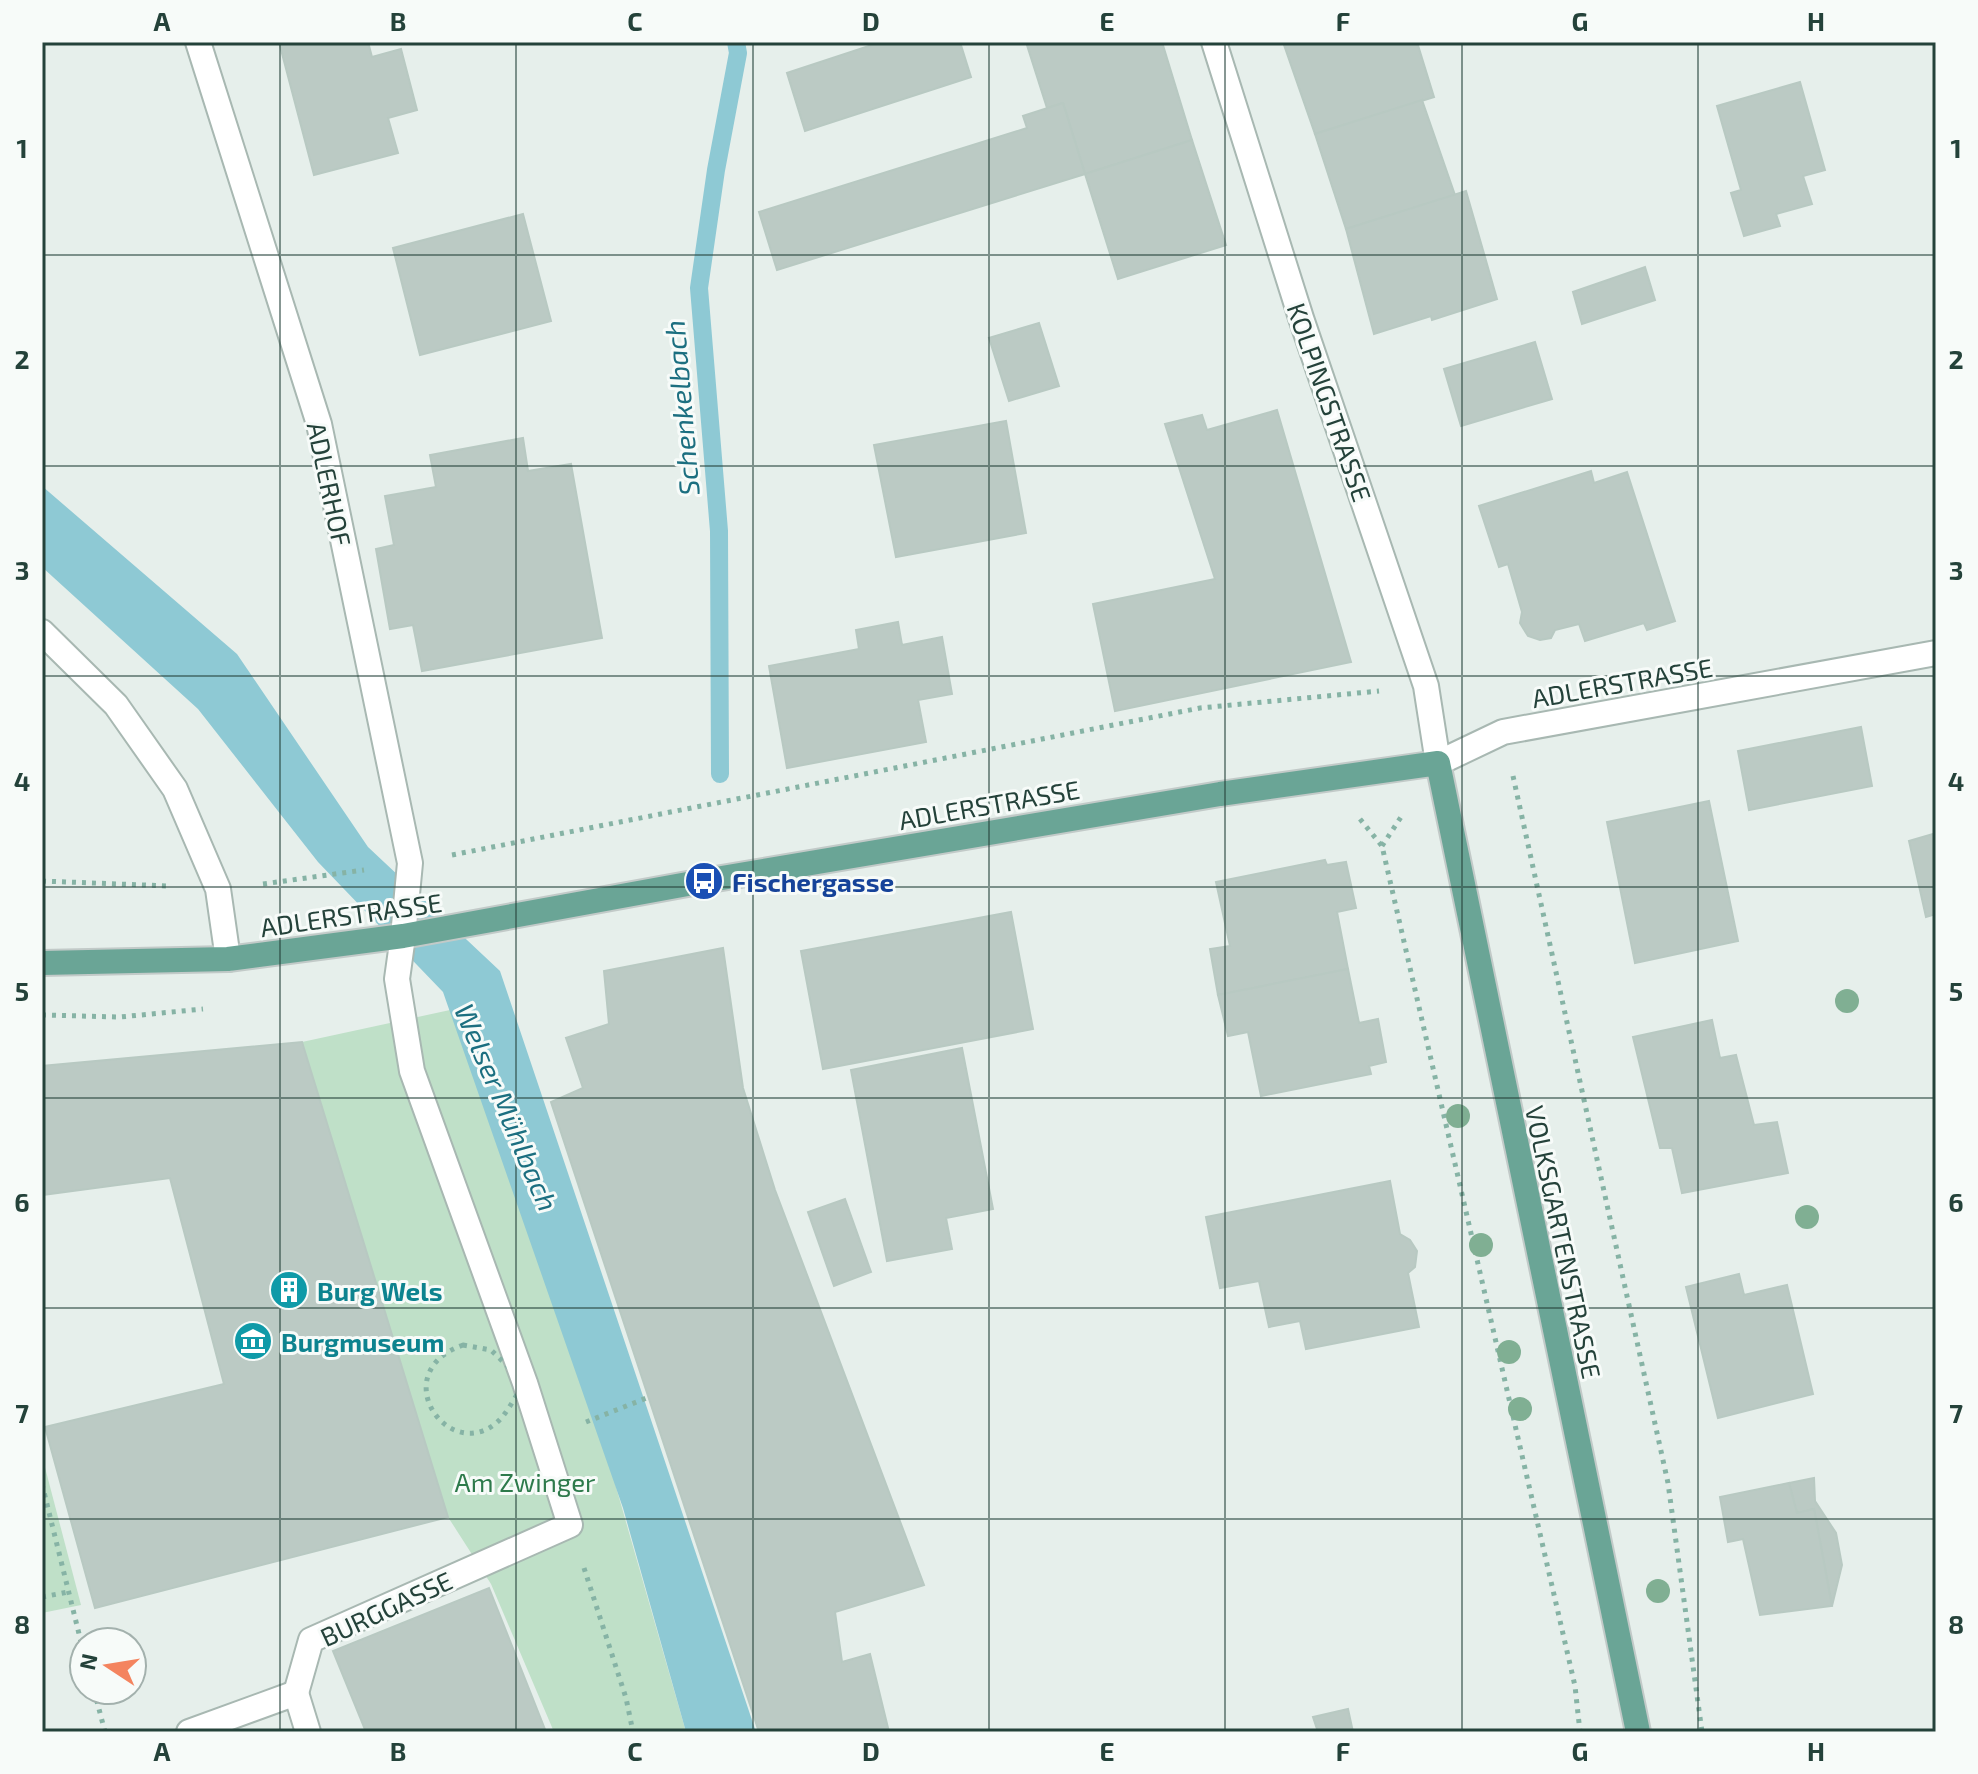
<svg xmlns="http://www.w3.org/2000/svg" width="1978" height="1774" font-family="'Exo 2',sans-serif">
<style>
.green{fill:#bfe0c8}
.water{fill:#8ec9d4}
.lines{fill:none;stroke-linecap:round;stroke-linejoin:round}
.stream{stroke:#8ec9d4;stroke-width:18}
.building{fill:#bbcac4;stroke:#b8c9c2;stroke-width:2}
.service-casing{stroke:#a8b8b2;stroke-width:28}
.pedestrian-casing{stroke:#a8b8b2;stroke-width:28}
.minor-casing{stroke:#a8b8b2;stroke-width:28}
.tertiary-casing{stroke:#a8b8b2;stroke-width:28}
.primary-casing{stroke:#c2cac8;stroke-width:28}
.path{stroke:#86b3a5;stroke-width:5;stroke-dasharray:4 6;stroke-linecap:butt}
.service{stroke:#fff;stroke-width:24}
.pedestrian{stroke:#fff;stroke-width:24}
.minor{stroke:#fff;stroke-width:24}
.tertiary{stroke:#fff;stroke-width:24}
.primary{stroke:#6aa596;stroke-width:24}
.tree{fill:#80af93}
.grid{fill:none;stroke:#24423a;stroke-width:2;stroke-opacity:0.55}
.labels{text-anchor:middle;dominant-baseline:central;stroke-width:6;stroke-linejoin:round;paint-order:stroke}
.street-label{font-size:26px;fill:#24423a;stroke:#f7fbf9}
.transit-label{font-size:26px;font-weight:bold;fill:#164399;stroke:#f7fbf9;text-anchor:start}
.culture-label{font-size:26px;font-weight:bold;fill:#0d838f;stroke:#f7fbf9;text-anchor:start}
.park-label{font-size:26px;fill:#2d7a4b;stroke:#f7fbf9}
.water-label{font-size:28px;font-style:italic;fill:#1c6f80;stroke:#f7fbf9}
.neatline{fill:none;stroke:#24423a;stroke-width:3}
.grid-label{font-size:26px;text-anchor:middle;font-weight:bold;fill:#24423a}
</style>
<rect width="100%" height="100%" fill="#e6efeb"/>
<g class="green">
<polygon points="450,1010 608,1459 686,1732 554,1732 491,1584 448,1517 302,1042"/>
<polygon points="42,1456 81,1605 42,1613"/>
</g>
<polygon class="water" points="42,486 237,654 368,847 500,971 756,1732 686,1732 623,1508 443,992 318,862 198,709 42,567"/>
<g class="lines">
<polyline class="stream" points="720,774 719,531 699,288 716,170 738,53 736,42"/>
</g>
<g class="building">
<polygon points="279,42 368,42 372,57 401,49 417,110 388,118 398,153 314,175"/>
<polygon points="881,42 960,42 971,77 805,131 787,73"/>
<polygon points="1026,42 1162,42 1192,140 1085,174 1063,103 1047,108"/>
<polygon points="1283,42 1417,42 1434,97 1315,134"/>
<polygon points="1800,82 1825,170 1803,176 1812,204 1776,214 1780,226 1744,236 1731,193 1741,190 1717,106"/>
<polygon points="1422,100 1455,195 1346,229 1315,134"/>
<polygon points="1063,103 1085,174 777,270 759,212 1027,128 1023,116"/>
<polygon points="1192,140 1226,245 1118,279 1085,174"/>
<polygon points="1466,191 1497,299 1432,320 1431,316 1374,334 1346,229"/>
<polygon points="523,214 551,321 420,355 393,248"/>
<polygon points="1645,267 1655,300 1582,324 1573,292"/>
<polygon points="1039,323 1059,386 1009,401 989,338"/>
<polygon points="1535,342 1552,399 1461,426 1444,369"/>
<polygon points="1277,410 1351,662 1115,711 1093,604 1215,579 1165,424 1202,415 1207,430"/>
<polygon points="1006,421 1026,533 896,557 874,445"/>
<polygon points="523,438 528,471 571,464 602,638 422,671 413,625 390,629 376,549 394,545 385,496 436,487 430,455"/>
<polygon points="1591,471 1594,483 1627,472 1675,621 1647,630 1644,623 1585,641 1579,624 1555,630 1551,638 1540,640 1528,636 1520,623 1522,612 1508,564 1499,567 1479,506"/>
<polygon points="898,622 902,645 942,637 952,694 918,700 926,742 787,768 769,666 859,649 856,630"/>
<polygon points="1861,727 1872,786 1749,810 1738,751"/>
<polygon points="1709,801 1738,941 1635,963 1607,822"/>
<polygon points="1936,833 1936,914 1926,917 1909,841"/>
<polygon points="1325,860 1327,865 1346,862 1356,908 1337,912 1348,969 1218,995 1210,949 1230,946 1216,882"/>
<polygon points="1011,912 1033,1029 823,1069 801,951"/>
<polygon points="723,948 743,1088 775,1190 924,1585 835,1612 842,1662 870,1654 889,1732 759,1732 551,1102 583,1088 566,1038 609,1024 604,971"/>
<polygon points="1348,969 1359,1023 1378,1019 1386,1062 1369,1066 1371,1074 1261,1096 1248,1032 1228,1036 1218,995"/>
<polygon points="1712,1020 1720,1058 1736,1055 1754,1125 1777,1122 1788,1173 1682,1193 1672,1148 1660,1148 1633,1037"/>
<polygon points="302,1042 448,1517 95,1608 45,1427 224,1384 170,1178 42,1195 42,1066"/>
<polygon points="962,1048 993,1209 946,1218 952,1249 887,1261 851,1070"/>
<polygon points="1390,1181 1400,1234 1410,1240 1417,1251 1415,1267 1408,1273 1419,1327 1306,1349 1300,1321 1269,1327 1259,1281 1220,1288 1206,1217"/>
<polygon points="845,1199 871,1272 834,1286 808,1212"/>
<polygon points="1739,1274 1744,1295 1787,1285 1813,1394 1718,1418 1686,1287"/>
<polygon points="1814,1478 1815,1501 1836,1533 1842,1565 1832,1606 1814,1509 1797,1513 1789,1483"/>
<polygon points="1789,1483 1797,1513 1814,1509 1832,1606 1760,1615 1743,1539 1728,1542 1720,1497"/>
<polygon points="489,1588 546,1732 366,1732 333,1651"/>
<polygon points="1348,1709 1353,1732 1318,1732 1313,1717"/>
</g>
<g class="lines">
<defs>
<polyline id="service" points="296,1693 311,1640 570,1525 525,1383 412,1071 397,979 403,936"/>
<polyline id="pedestrian" points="189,1732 296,1693"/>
<g id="minor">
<polyline points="198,42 319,424 410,863 403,936"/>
<polyline points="42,632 116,705 175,789 218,889 228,959"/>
<polyline points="1438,763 1503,732 1936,653"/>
<polyline points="296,1693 308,1732"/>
</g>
<polyline id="tertiary" points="1214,42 1301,318 1426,686 1438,763"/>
<polyline id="primary" points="42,963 228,959 403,936 704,881 1220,794 1438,763 1638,1732"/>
</defs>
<use href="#service" class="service-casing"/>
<use href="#pedestrian" class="pedestrian-casing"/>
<use href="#minor" class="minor-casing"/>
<use href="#tertiary" class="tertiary-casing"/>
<use href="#primary" class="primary-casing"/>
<g class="path">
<polyline points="1513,776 1668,1483 1702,1732"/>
<polyline points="1360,819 1382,846 1575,1686 1580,1732"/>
<polyline points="1382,846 1401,817"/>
<polyline points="452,855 1200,708 1379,691"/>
<polyline points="42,881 169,886"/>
<polyline points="263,884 364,870"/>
<polyline points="42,1015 120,1017 203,1009"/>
<path d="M463,1345l28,5 34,33c-10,12 -17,31 -30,41 -49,38 -109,-52 -32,-79z"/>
<polyline points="586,1422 649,1397"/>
<polyline points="42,1484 84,1654"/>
<polyline points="584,1568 626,1698 633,1732"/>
<polyline points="42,1597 68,1592"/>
<polyline points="94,1690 105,1732"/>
</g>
<use href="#service" class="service"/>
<use href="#pedestrian" class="pedestrian"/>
<use href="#minor" class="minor"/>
<use href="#tertiary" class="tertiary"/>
<use href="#primary" class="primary"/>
</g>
<g class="tree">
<circle cx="1847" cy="1001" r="12"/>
<circle cx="1458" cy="1116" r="12"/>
<circle cx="1807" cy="1217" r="12"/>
<circle cx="1481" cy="1245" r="12"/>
<circle cx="1509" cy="1352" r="12"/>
<circle cx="1520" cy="1409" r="12"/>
<circle cx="1658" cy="1591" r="12"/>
</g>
<path class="grid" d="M280,42v1690M516,42v1690M753,42v1690M989,42v1690M1225,42v1690M1462,42v1690M1698,42v1690M42,255h1894M42,466h1894M42,676h1894M42,887h1894M42,1098h1894M42,1308h1894M42,1519h1894"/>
<defs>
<symbol id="bus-disc" viewBox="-11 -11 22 22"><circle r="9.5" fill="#1a4fb4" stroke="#f7fbf9"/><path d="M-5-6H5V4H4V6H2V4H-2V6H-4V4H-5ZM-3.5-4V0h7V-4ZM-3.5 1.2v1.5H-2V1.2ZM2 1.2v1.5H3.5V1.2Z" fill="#fff"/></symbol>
<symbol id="building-disc" viewBox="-11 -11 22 22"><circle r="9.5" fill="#0f9aa8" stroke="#f7fbf9"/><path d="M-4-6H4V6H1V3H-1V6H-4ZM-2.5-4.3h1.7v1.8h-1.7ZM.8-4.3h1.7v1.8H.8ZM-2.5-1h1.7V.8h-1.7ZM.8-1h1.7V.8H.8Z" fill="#fff"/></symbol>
<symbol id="museum-disc" viewBox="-11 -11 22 22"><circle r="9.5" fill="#0f9aa8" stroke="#f7fbf9"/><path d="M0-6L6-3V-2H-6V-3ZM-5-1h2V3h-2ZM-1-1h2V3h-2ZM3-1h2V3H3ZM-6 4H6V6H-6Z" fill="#fff"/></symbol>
</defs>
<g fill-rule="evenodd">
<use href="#bus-disc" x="682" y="859" width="44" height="44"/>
<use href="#building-disc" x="267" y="1268" width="44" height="44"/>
<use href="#museum-disc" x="231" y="1319" width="44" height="44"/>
</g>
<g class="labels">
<g class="street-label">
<text transform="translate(1330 402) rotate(71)">KOLPINGSTRASSE</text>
<text transform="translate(330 484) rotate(78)">ADLERHOF</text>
<text transform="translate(1622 682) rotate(-10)">ADLERSTRASSE</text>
<text transform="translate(989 804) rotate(-10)">ADLERSTRASSE</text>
<text transform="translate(351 914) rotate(-8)">ADLERSTRASSE</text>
<text transform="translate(1564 1242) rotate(78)">VOLKSGARTENSTRASSE</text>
<text transform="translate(386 1608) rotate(-25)">BURGGASSE</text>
</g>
<g class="transit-label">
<text x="732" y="881">Fischergasse</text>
</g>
<g class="culture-label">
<text x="317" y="1290">Burg Wels</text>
<text x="281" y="1341">Burgmuseum</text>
</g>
<g class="park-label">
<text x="525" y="1481">Am Zwinger</text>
</g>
<g class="water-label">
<text transform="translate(681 408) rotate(-95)">Schenkelbach</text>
<text transform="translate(507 1107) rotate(67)">Welser Mühlbach</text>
</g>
</g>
<rect width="1978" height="1774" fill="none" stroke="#f7fbf9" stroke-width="88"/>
<g transform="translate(108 1666) rotate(282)"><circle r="38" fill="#f7fbf9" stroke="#a3b1ad" stroke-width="2"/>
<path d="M0-6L14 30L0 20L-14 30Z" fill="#f4845f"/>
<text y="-12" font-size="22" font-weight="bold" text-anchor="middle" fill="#24423a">N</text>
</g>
<rect x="44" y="44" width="1890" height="1686" class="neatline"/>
<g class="grid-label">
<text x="162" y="31">A</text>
<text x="398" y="31">B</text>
<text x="635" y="31">C</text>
<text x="871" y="31">D</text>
<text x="1107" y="31">E</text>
<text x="1343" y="31">F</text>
<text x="1580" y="31">G</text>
<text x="1816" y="31">H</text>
<text x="22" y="158">1</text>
<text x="1956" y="158">1</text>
<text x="22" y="369">2</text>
<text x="1956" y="369">2</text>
<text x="22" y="580">3</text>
<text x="1956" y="580">3</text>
<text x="22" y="791">4</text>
<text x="1956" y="791">4</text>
<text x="22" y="1001">5</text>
<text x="1956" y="1001">5</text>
<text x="22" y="1212">6</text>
<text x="1956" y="1212">6</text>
<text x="22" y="1423">7</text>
<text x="1956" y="1423">7</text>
<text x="22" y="1634">8</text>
<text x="1956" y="1634">8</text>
<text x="162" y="1761">A</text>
<text x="398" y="1761">B</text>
<text x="635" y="1761">C</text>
<text x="871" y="1761">D</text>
<text x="1107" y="1761">E</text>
<text x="1343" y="1761">F</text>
<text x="1580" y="1761">G</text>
<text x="1816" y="1761">H</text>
</g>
</svg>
